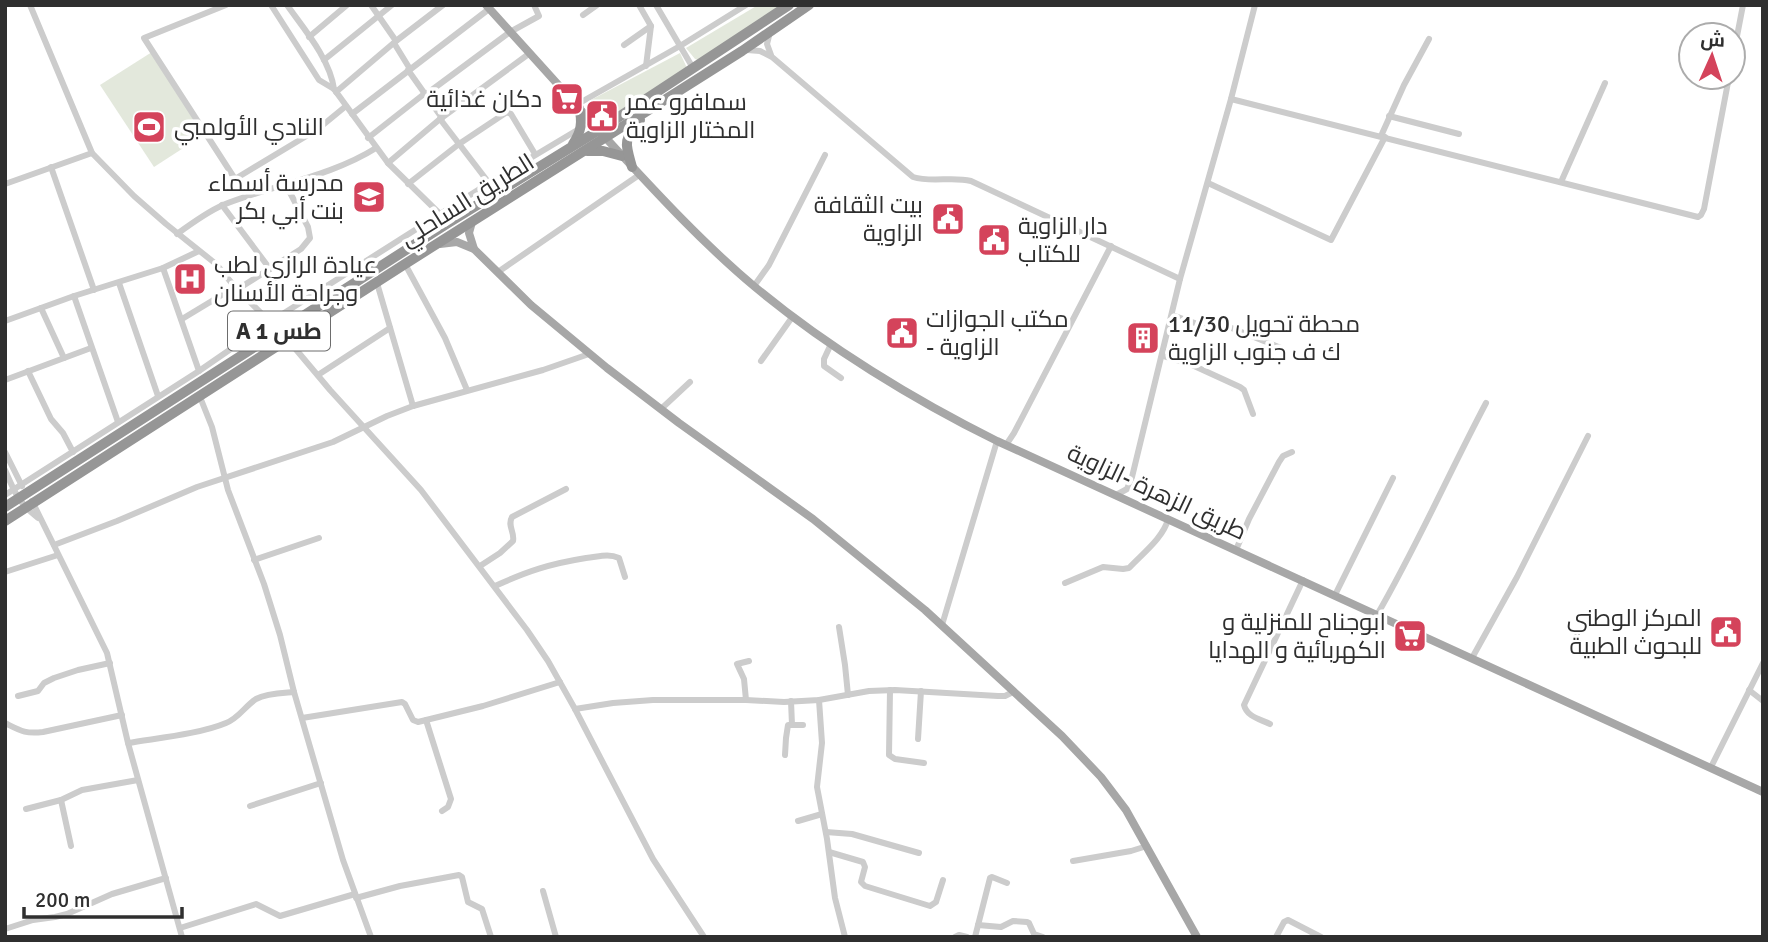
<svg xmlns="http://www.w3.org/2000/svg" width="1768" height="942" font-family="Signika,Cairo,sans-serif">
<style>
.green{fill:#e3e8dc}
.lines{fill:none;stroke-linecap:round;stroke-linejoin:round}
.minor{stroke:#ccc;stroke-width:6}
.major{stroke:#a7a7a7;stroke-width:8}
.highway{stroke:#969696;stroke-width:10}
.labels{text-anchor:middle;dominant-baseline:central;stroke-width:7;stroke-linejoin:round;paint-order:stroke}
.shield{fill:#fff;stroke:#6d6d6d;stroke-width:2}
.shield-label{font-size:23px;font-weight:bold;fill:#2f2f2f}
.poi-label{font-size:24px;fill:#2f2f2f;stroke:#fff;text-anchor:start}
.street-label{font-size:24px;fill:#2f2f2f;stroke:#fff}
</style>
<rect width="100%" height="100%" fill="#fff"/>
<g class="green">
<polygon points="758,5 776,5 779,9 698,60 695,59 686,48"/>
<polygon points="152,52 205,134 154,167 100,85"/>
<polygon points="680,53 687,68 605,121 600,120 589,107 589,101"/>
</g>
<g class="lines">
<g class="minor">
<polyline points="30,5 92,153 134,196 166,224 216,264 235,287 270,322"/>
<polyline points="226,5 144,38 235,179 318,129 346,106"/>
<polyline points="271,5 319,80 334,89 388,163 440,214 448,223"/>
<path d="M287,5c17,24 43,54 47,84"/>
<polyline points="371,5 396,41"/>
<polyline points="639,5 651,26 646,66"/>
<polyline points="656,5 693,68"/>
<polyline points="583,15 597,5"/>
<polyline points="770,32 767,44 771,55"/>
<polyline points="309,37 347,5"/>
<polyline points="394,43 410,69"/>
<polyline points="624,45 651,26"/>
<path d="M747,50l13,1 12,6 141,120c19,6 39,-1 58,4l209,98"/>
<polyline points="1733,57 1743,5"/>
<polyline points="324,60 392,5"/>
<polyline points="408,70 442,118"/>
<polyline points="336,92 396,41 443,5"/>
<polyline points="425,95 510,32 539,16 534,5"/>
<polyline points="1231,99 1698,217 1701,215 1704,209 1729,77"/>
<polyline points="576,105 680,46 746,5"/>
<polyline points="352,114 489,9"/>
<polyline points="1389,116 1459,134"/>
<polyline points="440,119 489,183"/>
<polyline points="1381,136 1404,85 1429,39"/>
<polyline points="368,138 424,94"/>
<polyline points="388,163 440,119 530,53"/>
<polyline points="51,167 94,290"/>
<polyline points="238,178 245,188 246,197"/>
<polyline points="1561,182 1605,83"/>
<polyline points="1208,183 1331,240 1385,137"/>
<polyline points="5,184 92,153"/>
<polyline points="408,184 459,144 507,112 511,114 535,154"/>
<polyline points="222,205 270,269"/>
<path d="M177,234c15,-11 30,-22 46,-29 49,-20 107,-28 153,-57"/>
<polyline points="405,264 445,338 467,390"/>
<polyline points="163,268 199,371"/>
<polyline points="498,272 639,175"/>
<polyline points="119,283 158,396"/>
<polyline points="377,283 413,406"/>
<polyline points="754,286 769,265 825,155"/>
<polyline points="238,289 301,249 310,238 308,227 286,185"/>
<polyline points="74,296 118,422"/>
<polyline points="41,308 64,358"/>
<polyline points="1172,315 1209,328 1229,327 1281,348"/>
<polyline points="182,319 235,287"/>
<polyline points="5,321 74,296 163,268 199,251"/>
<polyline points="288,340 330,390 421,490 527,630 548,661 575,709 653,859 704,937"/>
<polyline points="831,344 824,359 824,366 841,378"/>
<polyline points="1163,356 1192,365 1240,387 1244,390 1253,414"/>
<polyline points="761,361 793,316"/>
<polyline points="28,371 51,419 63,433 73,452"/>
<polyline points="318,375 390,328"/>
<polyline points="5,380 91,348"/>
<polyline points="200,397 212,427 228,490 264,584 280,635 294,692 343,860 371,937"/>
<polyline points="661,409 690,382"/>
<polyline points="1006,445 1014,433 1111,246"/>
<polyline points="5,452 22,486"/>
<path d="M5,470c10,23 13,32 33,48"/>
<polyline points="5,495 199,371 270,322 489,183 579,129"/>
<polyline points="1116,495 1127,489 1132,477 1180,279 1231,99 1255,5"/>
<polyline points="32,501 107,653 128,743 182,937"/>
<polyline points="54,545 117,521 197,487 333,442 387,416 413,406 543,370 589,354"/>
<polyline points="1236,550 1249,519 1279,462 1283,456 1292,452"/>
<polyline points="254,560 319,538"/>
<path d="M480,566l20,-13 13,-12c2,-9 -6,-15 -1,-24l54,-28"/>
<polyline points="5,572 58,555"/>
<path d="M1065,583l38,-16 20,2 6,-1c13,-14 35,-31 39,-49"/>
<path d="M495,586c33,-15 54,-22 91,-28 12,-1 22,-5 33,0l6,19"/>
<polyline points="1335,595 1393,478"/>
<path d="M1377,615c40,-69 72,-142 109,-212"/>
<polyline points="942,625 997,441"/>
<polyline points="839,627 845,665 848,695"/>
<polyline points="1472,658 1517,577 1588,436"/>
<polyline points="890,690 889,755 895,759 924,763"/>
<polyline points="1749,690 1763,701"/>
<polyline points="18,696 38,691 44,683 54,678 78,670 110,663"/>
<polyline points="746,700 744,679 737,664 749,661"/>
<polyline points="819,700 822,743 817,787 827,839 835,898 845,937"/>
<polyline points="575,709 613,703 653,700 746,700 784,702 819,700 869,691 895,690 998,696 1005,696 1013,692"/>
<polyline points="302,718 402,702 405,704 413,720 418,722 483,706 560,682"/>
<polyline points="426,720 451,799 448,807 442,811"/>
<path d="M5,723c16,8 20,11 38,9l79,-17"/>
<path d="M1270,724c-10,-5 -23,-7 -26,-19l59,-125"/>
<polyline points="918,739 921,691"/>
<path d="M128,743c29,-5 72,-9 98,-20 13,-5 19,-17 30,-24 11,-6 27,-6 38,-7"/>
<polyline points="785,755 786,738 788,725 803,725 792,725 791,701"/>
<polyline points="1711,767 1763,663"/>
<polyline points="61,800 71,846"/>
<polyline points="250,806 321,783"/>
<polyline points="26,809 61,800 82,790 138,780"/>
<polyline points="798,821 822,814"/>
<polyline points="826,832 852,834 919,853"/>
<polyline points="829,852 863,862 865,867 861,882 865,886 930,906 936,902 943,880"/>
<polyline points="1073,861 1131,851 1147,846"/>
<polyline points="543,891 556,937"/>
<polyline points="356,898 400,886 459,875 462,877 468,902 482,909 491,937"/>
<polyline points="978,925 1001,927 1013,921 1027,922 1029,923 1034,934 1043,937"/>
<polyline points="180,928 256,904 280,916 355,894"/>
<polyline points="5,929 33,920 55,917 67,914 112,894 166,878"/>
<polyline points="955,937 959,935 967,937"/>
<polyline points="975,937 990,878 992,877 1007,883"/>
<polyline points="1276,937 1284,922 1288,920 1321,937"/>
</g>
<g class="major">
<path d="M486,5c40,44 79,87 118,131 48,52 96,105 151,151 71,59 159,113 242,154l766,351"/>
<polyline points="472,222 469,233 474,249"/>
<polyline points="440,244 457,242 474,249 531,305 607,368 679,423 813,519 925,610 1062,736 1101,777 1126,810 1197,937"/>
</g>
<g class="highway">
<path d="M573,144c8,-12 10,-22 6,-36"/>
<polyline points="587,151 603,151 622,156"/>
<path d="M632,167c-7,-25 -9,-26 8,-47"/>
<polyline points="5,507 448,223 599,130 789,5"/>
<polyline points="5,521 405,264 742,51 809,5"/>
</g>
</g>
<defs>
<symbol id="supermarket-square" viewBox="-11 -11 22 22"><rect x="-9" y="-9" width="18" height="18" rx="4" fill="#d4435b" stroke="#fff"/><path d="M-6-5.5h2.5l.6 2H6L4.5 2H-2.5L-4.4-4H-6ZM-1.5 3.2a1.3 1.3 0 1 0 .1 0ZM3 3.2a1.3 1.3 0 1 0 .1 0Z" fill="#fff"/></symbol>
<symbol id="civic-square" viewBox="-11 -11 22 22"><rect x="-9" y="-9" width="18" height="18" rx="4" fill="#d4435b" stroke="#fff"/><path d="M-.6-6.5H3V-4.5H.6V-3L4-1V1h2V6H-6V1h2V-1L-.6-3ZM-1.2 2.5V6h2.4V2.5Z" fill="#fff"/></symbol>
<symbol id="stadium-square" viewBox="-11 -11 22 22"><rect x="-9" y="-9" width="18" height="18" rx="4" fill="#d4435b" stroke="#fff"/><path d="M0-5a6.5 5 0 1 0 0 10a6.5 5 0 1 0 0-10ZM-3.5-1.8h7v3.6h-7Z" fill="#fff"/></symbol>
<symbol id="school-square" viewBox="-11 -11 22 22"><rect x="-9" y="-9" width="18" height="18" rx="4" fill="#d4435b" stroke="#fff"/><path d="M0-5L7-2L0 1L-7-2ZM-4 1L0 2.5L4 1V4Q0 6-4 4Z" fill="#fff"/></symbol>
<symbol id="hospital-square" viewBox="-11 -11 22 22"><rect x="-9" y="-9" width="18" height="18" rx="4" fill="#d4435b" stroke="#fff"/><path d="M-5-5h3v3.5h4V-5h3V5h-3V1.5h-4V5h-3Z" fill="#fff"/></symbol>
<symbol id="building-square" viewBox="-11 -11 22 22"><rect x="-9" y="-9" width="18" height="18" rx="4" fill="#d4435b" stroke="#fff"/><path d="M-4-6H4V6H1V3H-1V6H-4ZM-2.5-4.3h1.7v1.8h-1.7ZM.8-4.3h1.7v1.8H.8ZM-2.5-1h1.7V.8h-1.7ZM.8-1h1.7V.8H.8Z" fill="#fff"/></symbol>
</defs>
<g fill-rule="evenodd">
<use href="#supermarket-square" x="548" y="80" width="38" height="38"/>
<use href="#civic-square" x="583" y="97" width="38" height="38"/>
<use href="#stadium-square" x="130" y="108" width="38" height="38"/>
<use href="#school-square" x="350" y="178" width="38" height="38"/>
<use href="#civic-square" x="929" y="200" width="38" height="38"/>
<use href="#civic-square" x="975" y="221" width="38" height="38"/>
<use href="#hospital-square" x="171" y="260" width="38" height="38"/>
<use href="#civic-square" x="883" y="314" width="38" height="38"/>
<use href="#building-square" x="1124" y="319" width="38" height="38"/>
<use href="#civic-square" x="1707" y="613" width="38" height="38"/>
<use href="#supermarket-square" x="1391" y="617" width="38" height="38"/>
</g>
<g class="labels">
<rect class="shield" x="228" y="311.5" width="102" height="39" rx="5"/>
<g class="shield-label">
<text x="279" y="331">A 1 طس</text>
</g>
<g class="poi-label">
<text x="542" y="99" text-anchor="end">دكان غذائية</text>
<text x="626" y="102">سمافرو عمر<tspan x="626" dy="28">المختار الزاوية</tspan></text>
<text x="174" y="127">النادي الأولمبي</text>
<text x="344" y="183" text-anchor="end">مدرسة أسماء<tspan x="344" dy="28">بنت أبي بكر</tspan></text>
<text x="923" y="205" text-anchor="end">بيت الثقافة<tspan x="923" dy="28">الزاوية</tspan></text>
<text x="1018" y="226">دار الزاوية<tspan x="1018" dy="28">للكتاب</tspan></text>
<text x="214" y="265">عيادة الرازي لطب<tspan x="214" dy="28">وجراحة الأسنان</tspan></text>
<text x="926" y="319">مكتب الجوازات<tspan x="926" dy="28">- الزاوية</tspan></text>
<text x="1168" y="324">محطة تحويل 11/30<tspan x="1168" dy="28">ك ف جنوب الزاوية</tspan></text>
<text x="1702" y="618" text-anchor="end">المركز الوطني<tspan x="1702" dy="28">للبحوث الطبية</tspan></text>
<text x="1386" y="622" text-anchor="end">ابوجناح للمنزلية و<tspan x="1386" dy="28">الكهربائية و الهدايا</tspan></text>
</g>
<g class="street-label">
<text transform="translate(467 200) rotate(-32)">الطريق الساحلي</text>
<text transform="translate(1157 492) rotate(25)">طريق الزهرة -الزاوية</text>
</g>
</g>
<rect width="1768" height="942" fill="none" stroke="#2f2f2f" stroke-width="14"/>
<g transform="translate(1712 56) rotate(3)"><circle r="33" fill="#ffffff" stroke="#acacac" stroke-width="2"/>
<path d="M0-5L12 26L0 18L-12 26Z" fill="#d4435b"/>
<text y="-10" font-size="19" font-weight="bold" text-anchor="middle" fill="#2f2f2f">ش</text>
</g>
<path d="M24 907v10h158v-10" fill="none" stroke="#2f2f2f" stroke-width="3.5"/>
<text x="35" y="907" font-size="21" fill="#2f2f2f" stroke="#ffffff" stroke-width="5" paint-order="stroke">200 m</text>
</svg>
